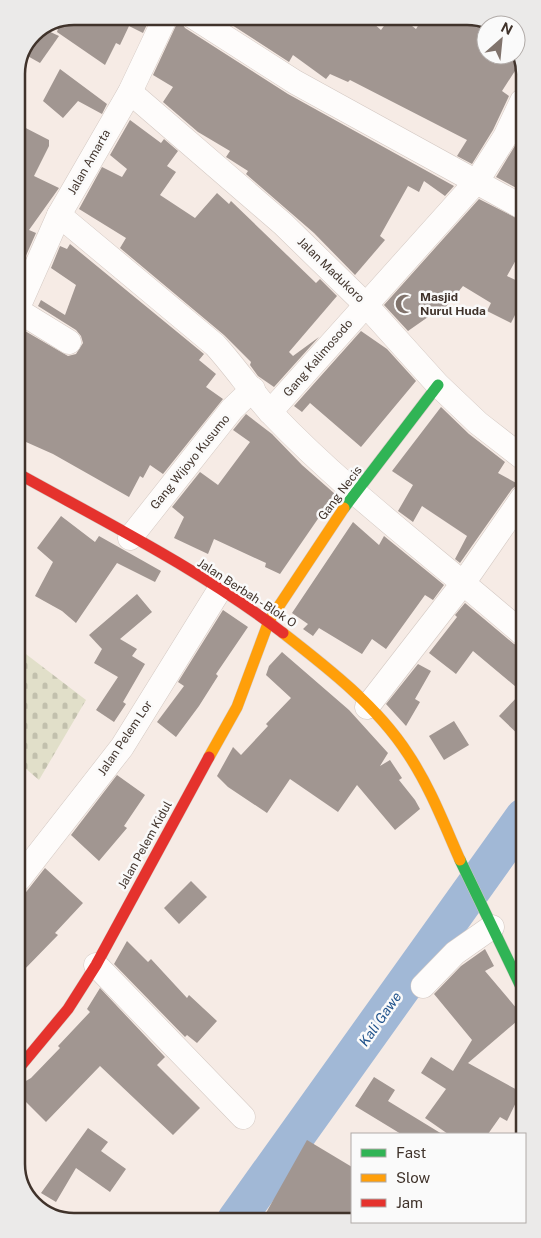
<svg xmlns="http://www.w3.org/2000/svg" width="541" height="1238" font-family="'Public Sans',sans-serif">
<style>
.cemetery{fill:url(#cemetery-stones)}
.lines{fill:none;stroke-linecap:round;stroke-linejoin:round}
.river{stroke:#a1b8d6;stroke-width:38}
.building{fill:#a19691}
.street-casing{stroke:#d4c9c3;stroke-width:25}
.fast-casing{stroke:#d4c9c3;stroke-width:12}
.slow-casing{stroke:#d4c9c3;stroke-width:12}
.jam-casing{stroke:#d4c9c3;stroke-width:12}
.street{stroke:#fefcfb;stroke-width:24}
.fast{stroke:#30b455;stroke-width:11}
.slow{stroke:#ff9f0a;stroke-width:11}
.jam{stroke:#e5322d;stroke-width:11}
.labels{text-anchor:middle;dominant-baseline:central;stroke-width:5;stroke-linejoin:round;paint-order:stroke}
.street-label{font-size:12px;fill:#40332b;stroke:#fafafa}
.poi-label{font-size:12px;font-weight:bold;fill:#40332b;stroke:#fafafa;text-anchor:start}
.water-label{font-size:14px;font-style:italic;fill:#20538c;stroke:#fafafa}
.rim{fill:none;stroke:#40332b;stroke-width:2.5}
</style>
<defs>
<pattern id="cemetery-stones" width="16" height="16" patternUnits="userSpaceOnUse" patternTransform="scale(1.25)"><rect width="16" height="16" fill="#e1dfc9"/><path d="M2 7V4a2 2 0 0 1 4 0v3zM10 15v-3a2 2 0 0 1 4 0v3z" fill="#c2c0ad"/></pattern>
</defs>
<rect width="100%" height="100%" fill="#f6ebe5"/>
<polygon class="cemetery" points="18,648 86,700 39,780 18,762"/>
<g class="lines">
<polyline class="river" points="236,1220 524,817"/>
</g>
<g class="building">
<polygon points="74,16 151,16 143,33 129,26 120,45 116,43 105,65 57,32 60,22"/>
<polygon points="218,16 344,16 359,25 366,17 381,30 391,16 399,16 416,29 424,16 441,16 456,26 460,16 471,16 493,25 486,25 486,55 516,55 516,47 522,55 522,60 502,91 509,96 493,130 472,164 457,156 467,140 350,80 348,82 330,74 326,79 293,55 289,62"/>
<polygon points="179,19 185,28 288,94 454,186 445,196 424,181 419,192 408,186 380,236 385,240 355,275 314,233 246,174 248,171 226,157 230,151 198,132 163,102 173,87 153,75"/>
<polygon points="44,29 59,36 40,63 24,54 35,32"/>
<polygon points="60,69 107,104 102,114 78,101 63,118 43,101"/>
<polygon points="130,120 161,143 164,139 178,151 167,166 176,172 160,195 195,218 217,193 229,204 231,201 316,283 320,279 337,296 289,352 293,356 319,337 274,387 258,376 250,365 251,362 224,335 120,248 126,238 79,209 102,167 122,177 127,169 110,155"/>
<polygon points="16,123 49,140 49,146 34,176 59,188 29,230 36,233 17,276"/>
<polygon points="522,134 522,191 496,177"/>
<polygon points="479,199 522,221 522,249 507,276 522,283 522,301 511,323 487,311 491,303 463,286 441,313 438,310 408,331 384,305"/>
<polygon points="70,244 204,354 199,360 216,374 206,387 223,399 163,474 150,465 143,478 140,476 129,497 53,454 17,438 17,347 25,331 68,356 76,354 83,343 81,336 76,330 38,306 41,300 65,315 76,285 51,268 60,246 67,249"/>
<polygon points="361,331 387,349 416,381 361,447 310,403 302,412 294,406"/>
<polygon points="441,407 469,434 505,462 498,473 518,484 512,489 460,563 455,559 467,536 422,506 413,522 398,511 413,485 392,471"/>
<polygon points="246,414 272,434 302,465 335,494 280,574 265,567 266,563 214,539 208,554 174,538 184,517 172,507 200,472 218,485 250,442 233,430"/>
<polygon points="61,516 95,542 99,536 161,571 155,582 117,563 76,623 62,611 35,596 53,562 37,548"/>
<polygon points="353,522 379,545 384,536 444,585 433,600 425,595 386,649 372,639 362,654 319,628 313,636 303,629 308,624 292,613"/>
<polygon points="137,594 152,612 120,639 137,649 132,656 145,664 123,702 126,704 114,722 96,710 118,677 94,663 102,649 89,635"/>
<polygon points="465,603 514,644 523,647 524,740 499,716 522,692 473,651 456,674 429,653 457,617 455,615"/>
<polygon points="223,610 248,627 216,674 218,676 199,706 176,737 157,722 184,686 178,682"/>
<polygon points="282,652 349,710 388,753 380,766 390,760 402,778 399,780 415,800 420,809 395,830 357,785 338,812 290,779 267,813 228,787 217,776 232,749 233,747 241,755 268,726 266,724 291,698 266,675 269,666"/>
<polygon points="418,664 431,671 415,699 420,702 406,726 386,704"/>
<polygon points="454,721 469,745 444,760 429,736"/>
<polygon points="117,775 145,795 124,826 127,828 99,861 71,835"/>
<polygon points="45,868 83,903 55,933 58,935 19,975 19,901"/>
<polygon points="191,881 207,897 179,924 164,908"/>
<polygon points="127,941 148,962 151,959 187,998 189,995 217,1021 197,1043 187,1035 185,1037 114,964"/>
<polygon points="485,949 494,966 485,971 523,1016 468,1063 521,1092 507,1121 500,1117 488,1134 448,1134 425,1118 446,1089 421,1073 431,1057 453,1071 472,1040 434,994 461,966"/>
<polygon points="100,988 165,1057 157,1065 200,1108 173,1135 100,1066 46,1122 19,1095 19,1085 31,1078 60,1048 58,1046 90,1012 87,1009"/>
<polygon points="374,1077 395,1090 388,1101 442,1134 401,1134 355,1106"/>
<polygon points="88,1128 108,1142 101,1151 126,1169 110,1192 76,1168 56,1202 41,1193"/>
<polygon points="307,1140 352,1167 352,1220 262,1220"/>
</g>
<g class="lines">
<defs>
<g id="street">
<polyline points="192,16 295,82 522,207"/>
<polyline points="130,92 283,224 365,304 438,385 478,423 523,458"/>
<path d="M59,215l156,130c20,22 36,46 56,68 77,81 169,148 252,221"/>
<polyline points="17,310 59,215 130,92 166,16"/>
<polyline points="17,310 69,342"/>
<polyline points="270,412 477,181 505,137 522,101"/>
<polyline points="130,538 232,409 253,389"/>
<polyline points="367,707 464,582 523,497"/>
<polyline points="19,879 122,747 220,589"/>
<polyline points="96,965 243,1117"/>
<polyline points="423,986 455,953 492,927"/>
</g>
<g id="fast">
<polyline points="344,508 438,385"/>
<polyline points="460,860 524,993"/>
</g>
<g id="slow">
<path d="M283,633c45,35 94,73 125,121 22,33 36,70 52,106"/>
<polyline points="209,757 237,707 269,621 344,508"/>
</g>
<g id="jam">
<path d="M17,473c90,50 184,97 266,160"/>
<polyline points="19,1068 68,1009 96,965 209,757"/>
</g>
</defs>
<use href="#street" class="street-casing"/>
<use href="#fast" class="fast-casing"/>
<use href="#slow" class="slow-casing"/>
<use href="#jam" class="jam-casing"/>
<use href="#street" class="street"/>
<use href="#fast" class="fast"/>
<use href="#slow" class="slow"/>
<use href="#jam" class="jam"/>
</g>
<defs>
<symbol id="mosque-bare" viewBox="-9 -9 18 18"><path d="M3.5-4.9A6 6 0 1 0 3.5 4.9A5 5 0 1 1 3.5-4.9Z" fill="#80736c" stroke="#fafafa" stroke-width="2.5" paint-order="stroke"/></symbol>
</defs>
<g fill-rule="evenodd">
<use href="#mosque-bare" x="391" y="290" width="28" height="28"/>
</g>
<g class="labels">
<g class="street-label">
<text transform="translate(89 162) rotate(-60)">Jalan Amarta</text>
<text transform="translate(331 270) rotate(44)">Jalan Madukoro</text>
<text transform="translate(318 358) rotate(-49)">Gang Kalimosodo</text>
<text transform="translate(190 462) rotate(-51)">Gang Wijoyo Kusumo</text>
<text transform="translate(340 493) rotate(-53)">Gang Necis</text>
<text transform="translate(247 593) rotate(33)">Jalan Berbah - Blok O</text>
<text transform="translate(125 738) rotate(-56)">Jalan Pelem Lor</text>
<text transform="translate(145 845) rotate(-61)">Jalan Pelem Kidul</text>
</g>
<g class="poi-label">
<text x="420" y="297">Masjid<tspan x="420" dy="14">Nurul Huda</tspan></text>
</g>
<g class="water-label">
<text transform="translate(380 1019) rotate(-55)">Kali Gawe</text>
</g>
</g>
<path d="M0 0H541V1238H0ZM74 25H467A49 49 0 0 1 516 74V1164A49 49 0 0 1 467 1213H74A49 49 0 0 1 25 1164V74A49 49 0 0 1 74 25Z" fill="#ebeae9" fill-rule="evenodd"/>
<path class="rim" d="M74 25H467A49 49 0 0 1 516 74V1164A49 49 0 0 1 467 1213H74A49 49 0 0 1 25 1164V74A49 49 0 0 1 74 25Z"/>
<rect x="351" y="1133" width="175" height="90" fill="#fafafa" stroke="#b0aaa7"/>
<rect x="361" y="1149" width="25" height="8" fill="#30b455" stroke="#b0aaa7"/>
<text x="396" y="1158" font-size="15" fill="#40332b">Fast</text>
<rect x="361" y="1174" width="25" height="8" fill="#ff9f0a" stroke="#b0aaa7"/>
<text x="396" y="1183" font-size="15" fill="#40332b">Slow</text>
<rect x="361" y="1199" width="25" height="8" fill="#e5322d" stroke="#b0aaa7"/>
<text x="396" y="1208" font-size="15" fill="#40332b">Jam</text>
<g transform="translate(501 40) rotate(27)"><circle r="24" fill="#fafafa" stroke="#b0aaa7"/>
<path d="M0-4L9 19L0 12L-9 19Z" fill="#80736c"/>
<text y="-8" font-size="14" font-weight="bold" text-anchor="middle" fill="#40332b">N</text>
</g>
</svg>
